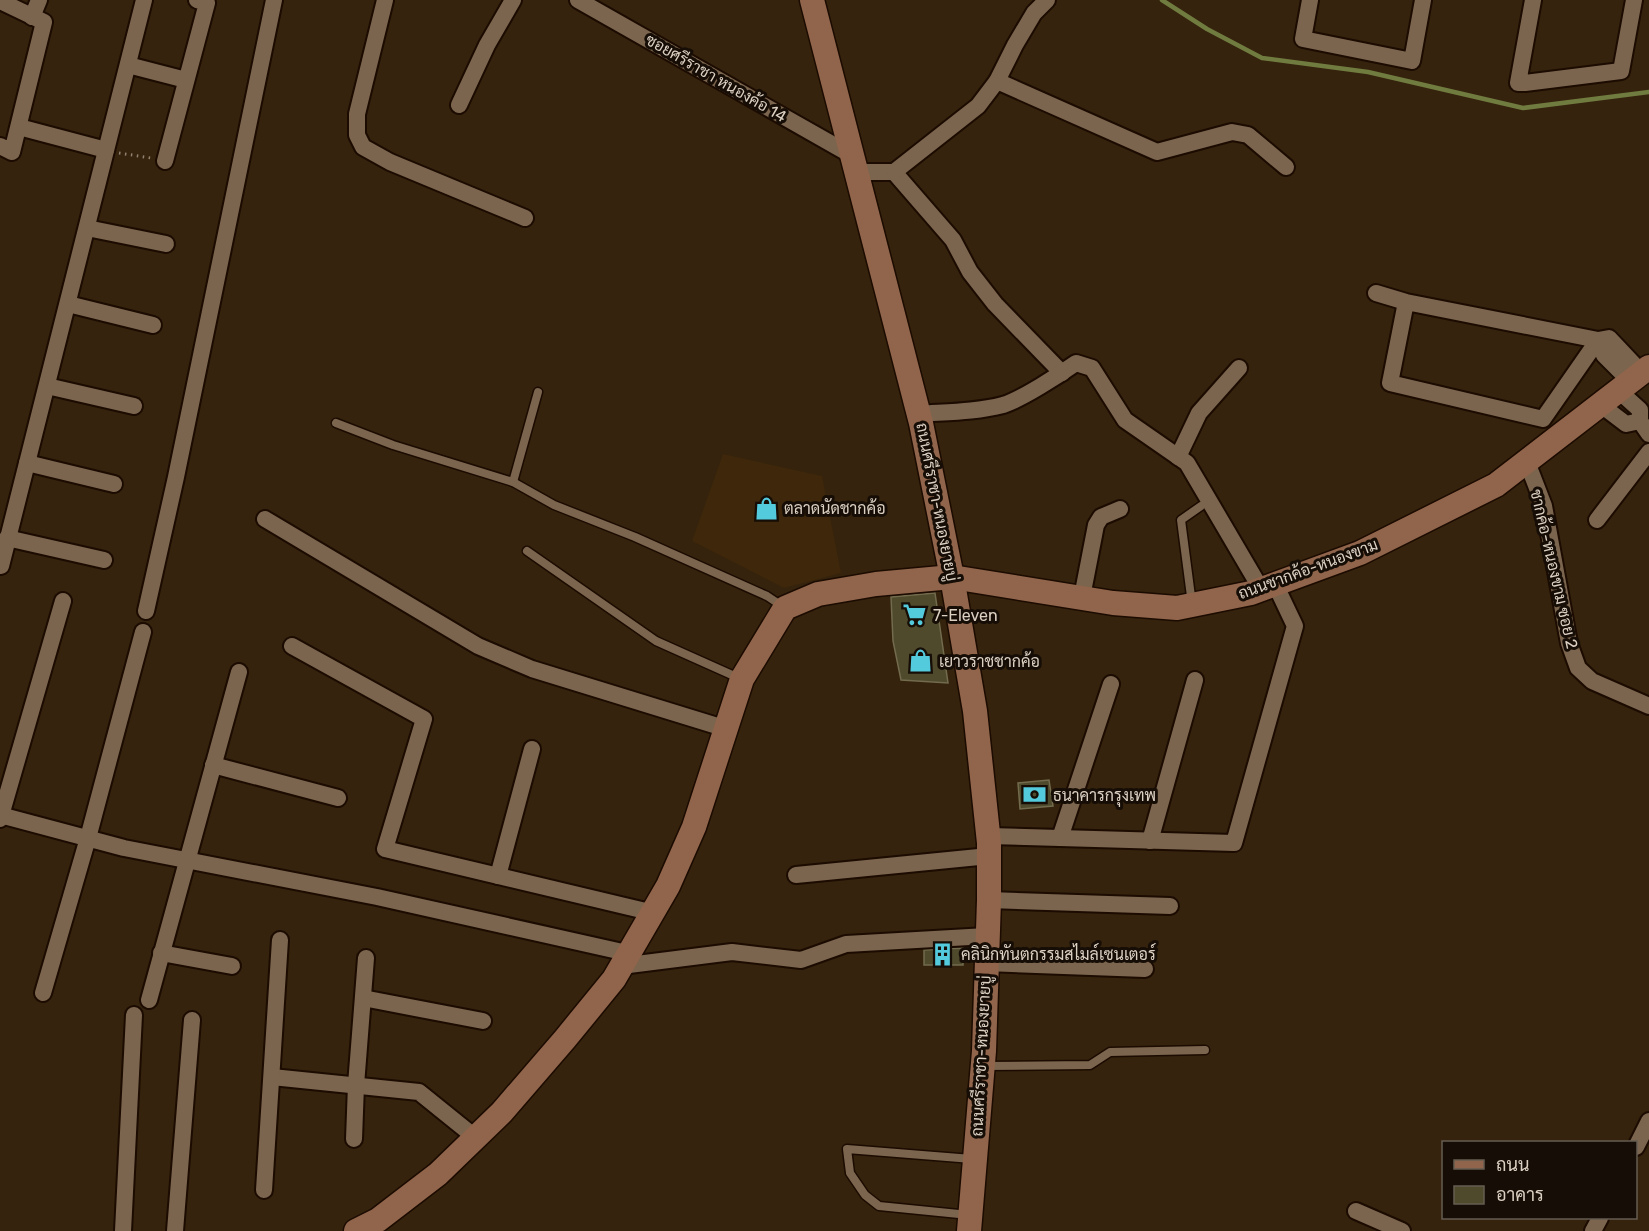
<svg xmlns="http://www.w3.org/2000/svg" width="1649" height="1231" font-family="Rubik,Sarabun,sans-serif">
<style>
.built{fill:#3e270a}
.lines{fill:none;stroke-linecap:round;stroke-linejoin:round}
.stream{stroke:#707b3f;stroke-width:4.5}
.building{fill:#504a2d;stroke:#726b4e;stroke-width:1.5}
.lane-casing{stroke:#1c0b00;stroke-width:11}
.street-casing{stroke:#1c0b00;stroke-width:20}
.secondary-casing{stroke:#1c0b00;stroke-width:27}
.path{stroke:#908170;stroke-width:3;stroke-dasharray:1.5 4.5;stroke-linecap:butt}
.lane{stroke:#7b654e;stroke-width:8}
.street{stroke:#7b654e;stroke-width:16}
.secondary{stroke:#90654b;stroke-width:24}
.labels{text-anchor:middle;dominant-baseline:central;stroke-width:6;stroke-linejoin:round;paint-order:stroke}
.street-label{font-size:16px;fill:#dcd0c3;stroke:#160e06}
.poi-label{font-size:16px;fill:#dcd0c3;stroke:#160e06;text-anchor:start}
</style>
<rect width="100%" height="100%" fill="#35230d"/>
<polygon class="built" points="723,454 822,476 841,573 784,588 692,541"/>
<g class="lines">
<polyline class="stream" points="1162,0 1207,29 1262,58 1368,72 1523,108 1649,92"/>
</g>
<g class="building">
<polygon points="935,593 948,683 901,680 893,641 891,597"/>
<polygon points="1049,780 1053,806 1020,809 1018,783"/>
<polygon points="963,948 963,965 924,965 924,950"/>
</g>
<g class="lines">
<defs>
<g id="lane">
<polyline points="336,423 393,445 513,482 554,505 635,537 767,596 785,608"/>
<polyline points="513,482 538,392"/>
<polyline points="527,551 656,641 741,679"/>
<polyline points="1192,604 1181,520 1201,506"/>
<polyline points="983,1066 1090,1065 1110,1052 1205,1050"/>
<polyline points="969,1215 879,1206 865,1195 850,1173 847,1149 972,1159"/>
</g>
<g id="street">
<polyline points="385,0 357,114 357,135 363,147 390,162 525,218"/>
<polyline points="578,0 853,156"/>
<polyline points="1310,0 1303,39 1412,61 1423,0"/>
<polyline points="1533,0 1518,83 1525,83 1621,71 1634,0"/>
<polyline points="0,1 44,22 12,152 0,146"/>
<polyline points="32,17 39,0"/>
<polyline points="128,65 186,80"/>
<polyline points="997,81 1157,152 1232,132 1248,135 1286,167"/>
<polyline points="459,105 487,45 513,0"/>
<polyline points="19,127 106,150"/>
<polyline points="165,161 207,3 197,0"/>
<polyline points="857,172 894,172 953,240 970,272 995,304 1062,373"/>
<polyline points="894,172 978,106 997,81 1015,45 1034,13 1047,0"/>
<polyline points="87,228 166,244"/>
<polyline points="1376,293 1406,302 1598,340 1543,419 1390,383 1406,302"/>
<polyline points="68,304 153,325"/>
<polyline points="1631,382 1604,355 1598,340 1609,338 1642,373"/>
<polyline points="47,386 134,406"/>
<polyline points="1619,391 1640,410 1640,421 1649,434"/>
<polyline points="1601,405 1626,424 1640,421"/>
<path d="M919,414c28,-2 57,-2 84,-9 19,-6 56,-30 73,-42l16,5 33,52 62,43 74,126"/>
<polyline points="1178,457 1199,413 1239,368"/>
<polyline points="1527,462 1544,506 1569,643 1578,668 1592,681 1649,706"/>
<polyline points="27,463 114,484"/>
<polyline points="265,519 478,646 532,669 727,729"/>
<polyline points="1597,520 1649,452"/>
<polyline points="7,538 104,560"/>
<polyline points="1,566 144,0"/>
<polyline points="1082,597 1096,525 1101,517 1120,509"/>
<polyline points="146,611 176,477 274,0"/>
<polyline points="292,646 424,719 385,849 654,913"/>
<polyline points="213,765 338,798"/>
<polyline points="0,815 124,848 377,897 627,953"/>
<polyline points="0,819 63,601"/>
<polyline points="989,836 1234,843 1295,626 1275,584"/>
<polyline points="1060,838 1111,684"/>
<polyline points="1150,841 1195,680"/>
<polyline points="796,875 989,856"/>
<polyline points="498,876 532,749"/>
<polyline points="989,900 1170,906"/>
<polyline points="161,953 232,966"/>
<polyline points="986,963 1145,969"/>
<polyline points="621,966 732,952 801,960 846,944 987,936"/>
<polyline points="43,993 88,838 143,632"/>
<polyline points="363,998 483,1021"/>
<polyline points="149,1000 239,672"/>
<polyline points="272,1077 419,1092 476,1138"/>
<polyline points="354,1139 356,1085 366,958"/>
<polyline points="1636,1147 1649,1121"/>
<polyline points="264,1190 280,940"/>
<polyline points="1356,1211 1402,1231"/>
<polyline points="123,1231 134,1015"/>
<polyline points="175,1231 192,1020"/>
<polyline points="1593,1231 1600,1218"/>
</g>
<g id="secondary">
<polyline points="812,0 921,423 952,577 975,711 989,843 989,900 984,1051 969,1231"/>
<polyline points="356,1231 378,1220 438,1174 502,1112 565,1039 614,979 668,886 694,827 742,679 785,608 818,594 876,584 952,577 1113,603 1177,608 1251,593 1360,553 1496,485 1649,367"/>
</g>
</defs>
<use href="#lane" class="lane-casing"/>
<use href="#street" class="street-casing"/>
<use href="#secondary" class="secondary-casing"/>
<polyline class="path" points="119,153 151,158"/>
<use href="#lane" class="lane"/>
<use href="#street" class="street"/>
<use href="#secondary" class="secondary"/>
</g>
<defs>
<symbol id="shop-bare" viewBox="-9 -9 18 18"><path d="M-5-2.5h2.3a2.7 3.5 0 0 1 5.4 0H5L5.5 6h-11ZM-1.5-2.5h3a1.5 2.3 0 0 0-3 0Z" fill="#54cadd" stroke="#160e06" stroke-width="2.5" paint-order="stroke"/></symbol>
<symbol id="supermarket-bare" viewBox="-9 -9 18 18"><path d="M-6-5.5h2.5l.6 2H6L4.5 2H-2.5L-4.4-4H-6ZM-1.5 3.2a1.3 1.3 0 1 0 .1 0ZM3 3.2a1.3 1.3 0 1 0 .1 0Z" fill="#54cadd" stroke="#160e06" stroke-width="2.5" paint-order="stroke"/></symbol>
<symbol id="bank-bare" viewBox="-9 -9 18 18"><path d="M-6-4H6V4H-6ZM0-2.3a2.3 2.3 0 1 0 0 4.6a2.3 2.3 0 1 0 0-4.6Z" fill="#54cadd" stroke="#160e06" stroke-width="2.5" paint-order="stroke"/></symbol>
<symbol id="building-bare" viewBox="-9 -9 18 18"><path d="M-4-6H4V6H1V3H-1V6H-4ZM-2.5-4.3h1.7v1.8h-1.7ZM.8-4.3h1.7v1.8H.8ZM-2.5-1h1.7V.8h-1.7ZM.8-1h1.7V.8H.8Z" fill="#54cadd" stroke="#160e06" stroke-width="2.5" paint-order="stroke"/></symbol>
</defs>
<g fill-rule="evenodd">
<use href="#shop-bare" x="750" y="492" width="33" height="33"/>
<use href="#supermarket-bare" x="898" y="598" width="33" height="33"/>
<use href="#shop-bare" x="904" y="644" width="33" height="33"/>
<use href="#bank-bare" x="1018" y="778" width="33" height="33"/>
<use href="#building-bare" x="926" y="938" width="33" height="33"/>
</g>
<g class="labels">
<g class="street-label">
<text transform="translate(716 78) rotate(30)">ซอยศรีราชา หนองค้อ 14</text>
<text transform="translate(937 502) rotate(79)">ถนนศรีราชา-หนองยายบู่</text>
<text transform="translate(1308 569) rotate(-20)">ถนนชากค้อ-หนองขาม</text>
<text transform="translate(1554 569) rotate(77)">ชากค้อ-หนองขาม ซอย 2</text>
<text transform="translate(981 1056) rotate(-87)">ถนนศรีราชา-หนองยายบู่</text>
</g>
<g class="poi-label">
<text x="784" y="508">ตลาดนัดชากค้อ</text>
<text x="933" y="615">7-Eleven</text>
<text x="939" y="661">เยาวราชชากค้อ</text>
<text x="1053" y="795">ธนาคารกรุงเทพ</text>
<text x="961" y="954">คลินิกทันตกรรมสไมล์เซนเตอร์</text>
</g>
</g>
<rect x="1442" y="1141" width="195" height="78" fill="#160e06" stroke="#655c52" stroke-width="1.5"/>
<rect x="1454" y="1160" width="30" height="9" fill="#90654b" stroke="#655c52" stroke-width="1.5"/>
<text x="1496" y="1171" font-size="18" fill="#dcd0c3">ถนน</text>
<rect x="1454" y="1186" width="30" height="18" fill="#504a2d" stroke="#655c52" stroke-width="1.5"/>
<text x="1496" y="1201" font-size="18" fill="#dcd0c3">อาคาร</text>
</svg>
